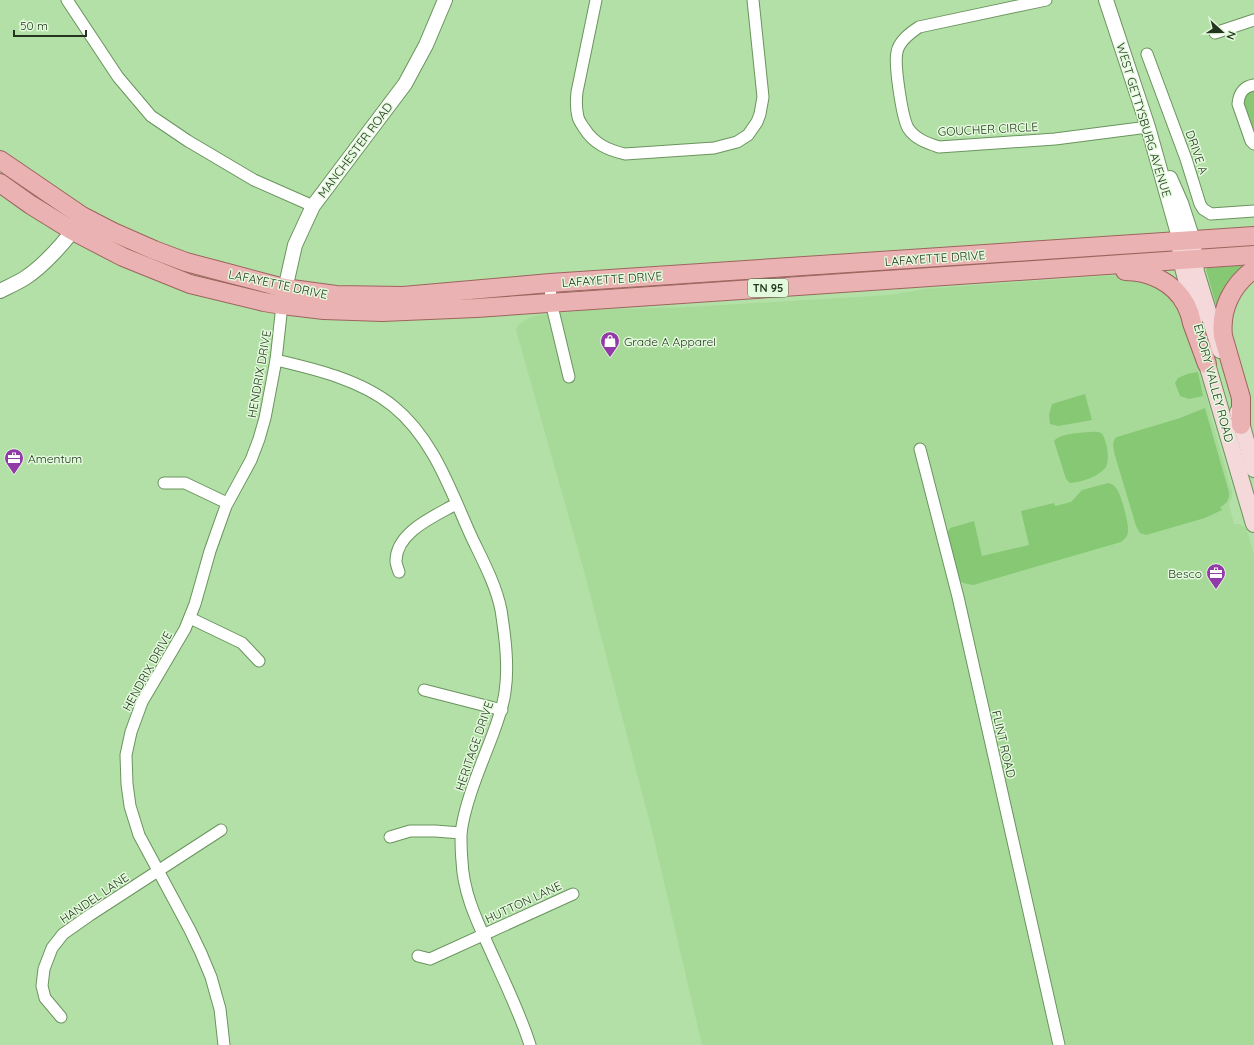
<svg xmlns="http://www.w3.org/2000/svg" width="1254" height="1045" font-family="Quicksand,sans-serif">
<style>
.built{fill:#a7da99}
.green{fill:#86c873}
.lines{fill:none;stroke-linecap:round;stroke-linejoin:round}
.minor-casing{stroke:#6a945e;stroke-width:13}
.tertiary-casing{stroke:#6a945e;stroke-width:16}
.secondary-casing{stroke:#6a945e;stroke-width:18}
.primary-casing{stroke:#9d645e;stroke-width:20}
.minor{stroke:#fff;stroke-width:11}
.tertiary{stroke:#fff;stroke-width:14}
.secondary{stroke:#f5d8d9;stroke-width:16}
.primary{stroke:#ebb2b3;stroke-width:18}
.labels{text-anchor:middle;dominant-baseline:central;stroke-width:3;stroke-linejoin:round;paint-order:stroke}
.shield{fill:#e3fadc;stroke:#5d7057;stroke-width:1}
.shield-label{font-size:11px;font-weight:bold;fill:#23351e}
.street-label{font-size:12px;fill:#23351e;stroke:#e3fadc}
.poi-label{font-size:12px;fill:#23351e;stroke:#e3fadc;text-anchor:start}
</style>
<rect width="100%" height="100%" fill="#b3e0a6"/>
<polygon class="built" points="1119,275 1167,289 1192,333 1212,421 1232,491 1232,498 1229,504 1234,524 1239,524 1246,528 1254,554 1254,1045 702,1045 653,835 584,571 516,330 518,325 527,319 533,316 589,310 690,307 889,295 925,289"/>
<g class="green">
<polygon points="1254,92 1254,134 1243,101 1246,95"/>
<polygon points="1246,265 1217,308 1206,270 1207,268"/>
<polygon points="1198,372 1203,396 1189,399 1180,396 1175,383 1178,378 1187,374"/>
<polygon points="1085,394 1092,420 1058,426 1050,424 1049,415 1052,404"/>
<path d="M1205,408l24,84c1,7 -2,12 -9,15l2,3 -17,8 -59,17 -6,-2 -4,-7 -22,-74 -1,-8 2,-6 2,-1 63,-19z"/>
<path d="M1090,432c4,0 9,-1 12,2 5,6 8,26 4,33 -7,10 -25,15 -36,16l-4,-4 -12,-38c7,-8 26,-8 36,-9z"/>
<path d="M1108,483c4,1 6,2 8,5 5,5 13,36 12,43 0,5 -3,8 -7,11l-148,43 -10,-2 -6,-5 -10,-44 3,-6 24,-7 8,35 47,-11 -8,-34 33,-8 1,3 16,-4 11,-12z"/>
</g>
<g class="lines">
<defs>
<g id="minor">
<polyline points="67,0 118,77 151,116 188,141 254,180 313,206"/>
<path d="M596,0l-19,92c-1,9 -1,17 1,25 1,4 4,8 6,11 10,16 24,22 41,26l89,-6 23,-6 11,-7 9,-13 3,-8 3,-17 -10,-97"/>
<path d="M1046,0l-127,27c-9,6 -20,14 -22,25 -3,12 5,65 11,76 7,11 19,15 31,19l116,-8 93,-12"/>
<polyline points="1215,33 1254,20"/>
<polyline points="1147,54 1186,159 1200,204 1203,209 1211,214 1254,211"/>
<path d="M1254,85c-11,2 -15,8 -16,19l13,37 3,3"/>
<polyline points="550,283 551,302 569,377"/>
<path d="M276,360c39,9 85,20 117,46 41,33 58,86 79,132 11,23 24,47 29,72 4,26 8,56 4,82 -2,16 -8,31 -14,47 -11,29 -26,63 -30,94 0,9 0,19 1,28 1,29 13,56 25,82 15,34 32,67 43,102"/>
<polyline points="920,449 958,597 1059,1045"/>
<polyline points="164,483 185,483 227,503"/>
<path d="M399,572c-1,-3 -3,-8 -3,-11 0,-29 39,-45 60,-57"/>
<polyline points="190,618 242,643 259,661"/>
<polyline points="424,690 502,710"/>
<polyline points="390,837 410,831 435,831 461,833"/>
<polyline points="418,956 430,959 573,894"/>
<polyline points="61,1017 45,998 42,986 44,969 52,948 63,934 90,915 221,830"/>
<polyline points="224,1045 220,1009 211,977 201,953 190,930 139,835 130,806 127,784 126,755 131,732 142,702 185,629 195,604 210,551 226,506 251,460 259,439 265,418 276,360 282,305"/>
</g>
<g id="tertiary">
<polyline points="1106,0 1148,127 1180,241"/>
<polyline points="1170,178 1181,203 1193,240"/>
<path d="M0,291c8,-4 17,-8 25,-13 17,-11 43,-38 53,-56"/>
<polyline points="283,298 295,245 313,206 405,84 426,45 445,0"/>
</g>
<g id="secondary">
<polyline points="1180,241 1181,260 1196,317"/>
<polyline points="1193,247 1196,272 1220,350"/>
<polyline points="1204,351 1207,364 1254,524"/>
<polyline points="1238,412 1254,469"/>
</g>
<g id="primary">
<polyline points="0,160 82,216 113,232 154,250 186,262 220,271 284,288 336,295 403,296 550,283 1254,236"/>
<polyline points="0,183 31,205 73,231 123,257 190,284 264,302 282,305 324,310 382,312 476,308 1254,255"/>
<path d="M1125,271c24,0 49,11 61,34 3,6 5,12 6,18 5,14 10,27 15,41"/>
<path d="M1241,425v-27l-18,-62c-3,-27 9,-51 31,-67"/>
</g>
</defs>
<use href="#minor" class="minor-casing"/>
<use href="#tertiary" class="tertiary-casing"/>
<use href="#secondary" class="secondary-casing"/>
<use href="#primary" class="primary-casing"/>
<use href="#minor" class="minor"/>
<use href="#tertiary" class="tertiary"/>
<use href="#secondary" class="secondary"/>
<use href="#primary" class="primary"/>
</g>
<defs>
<symbol id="shop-pin" viewBox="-11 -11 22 30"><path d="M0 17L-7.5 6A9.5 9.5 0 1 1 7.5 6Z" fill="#923ba8" stroke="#e3fadc"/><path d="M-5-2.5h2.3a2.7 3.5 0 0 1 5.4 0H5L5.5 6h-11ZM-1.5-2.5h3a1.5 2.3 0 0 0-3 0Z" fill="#fff"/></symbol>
<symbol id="office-pin" viewBox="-11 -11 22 30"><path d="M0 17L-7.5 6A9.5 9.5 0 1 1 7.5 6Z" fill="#923ba8" stroke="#e3fadc"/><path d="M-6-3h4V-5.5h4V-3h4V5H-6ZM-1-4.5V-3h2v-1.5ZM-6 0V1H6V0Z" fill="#fff"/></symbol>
</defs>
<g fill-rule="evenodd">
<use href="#shop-pin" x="599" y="330" width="22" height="30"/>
<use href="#office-pin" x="3" y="447" width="22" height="30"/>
<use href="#office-pin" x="1205" y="562" width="22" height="30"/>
</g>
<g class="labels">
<rect class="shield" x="748" y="279" width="40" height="18" rx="3"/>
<g class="shield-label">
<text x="768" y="288">TN 95</text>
</g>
<g class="street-label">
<text transform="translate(1144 120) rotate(73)">WEST GETTYSBURG AVENUE</text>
<text transform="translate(988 129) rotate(-3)">GOUCHER CIRCLE</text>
<text transform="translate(355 150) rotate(-53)">MANCHESTER ROAD</text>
<text transform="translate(1197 152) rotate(71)">DRIVE A</text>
<text transform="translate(935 258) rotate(-4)">LAFAYETTE DRIVE</text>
<text transform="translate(612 279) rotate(-4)">LAFAYETTE DRIVE</text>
<text transform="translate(278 284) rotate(12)">LAFAYETTE DRIVE</text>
<text transform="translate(259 374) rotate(-80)">HENDRIX DRIVE</text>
<text transform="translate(1214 383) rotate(75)">EMORY VALLEY ROAD</text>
<text transform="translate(147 671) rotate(-61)">HENDRIX DRIVE</text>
<text transform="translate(1004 744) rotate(77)">FLINT ROAD</text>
<text transform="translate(474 746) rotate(-71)">HERITAGE DRIVE</text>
<text transform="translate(94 898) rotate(-34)">HANDEL LANE</text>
<text transform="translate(523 902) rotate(-25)">HUTTON LANE</text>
</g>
<g class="poi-label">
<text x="624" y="341">Grade A Apparel</text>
<text x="28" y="458">Amentum</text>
<text x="1202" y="573" text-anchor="end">Besco</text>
</g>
</g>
<g transform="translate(1222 32) rotate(111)" stroke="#e3fadc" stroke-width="3" paint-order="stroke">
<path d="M0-3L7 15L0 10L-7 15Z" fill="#23351e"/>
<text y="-6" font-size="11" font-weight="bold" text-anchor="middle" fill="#23351e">N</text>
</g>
<path d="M14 30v6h72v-6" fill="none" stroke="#23351e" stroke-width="2"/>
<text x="20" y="30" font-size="12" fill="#23351e" stroke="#e3fadc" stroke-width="3" paint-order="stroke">50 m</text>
</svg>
